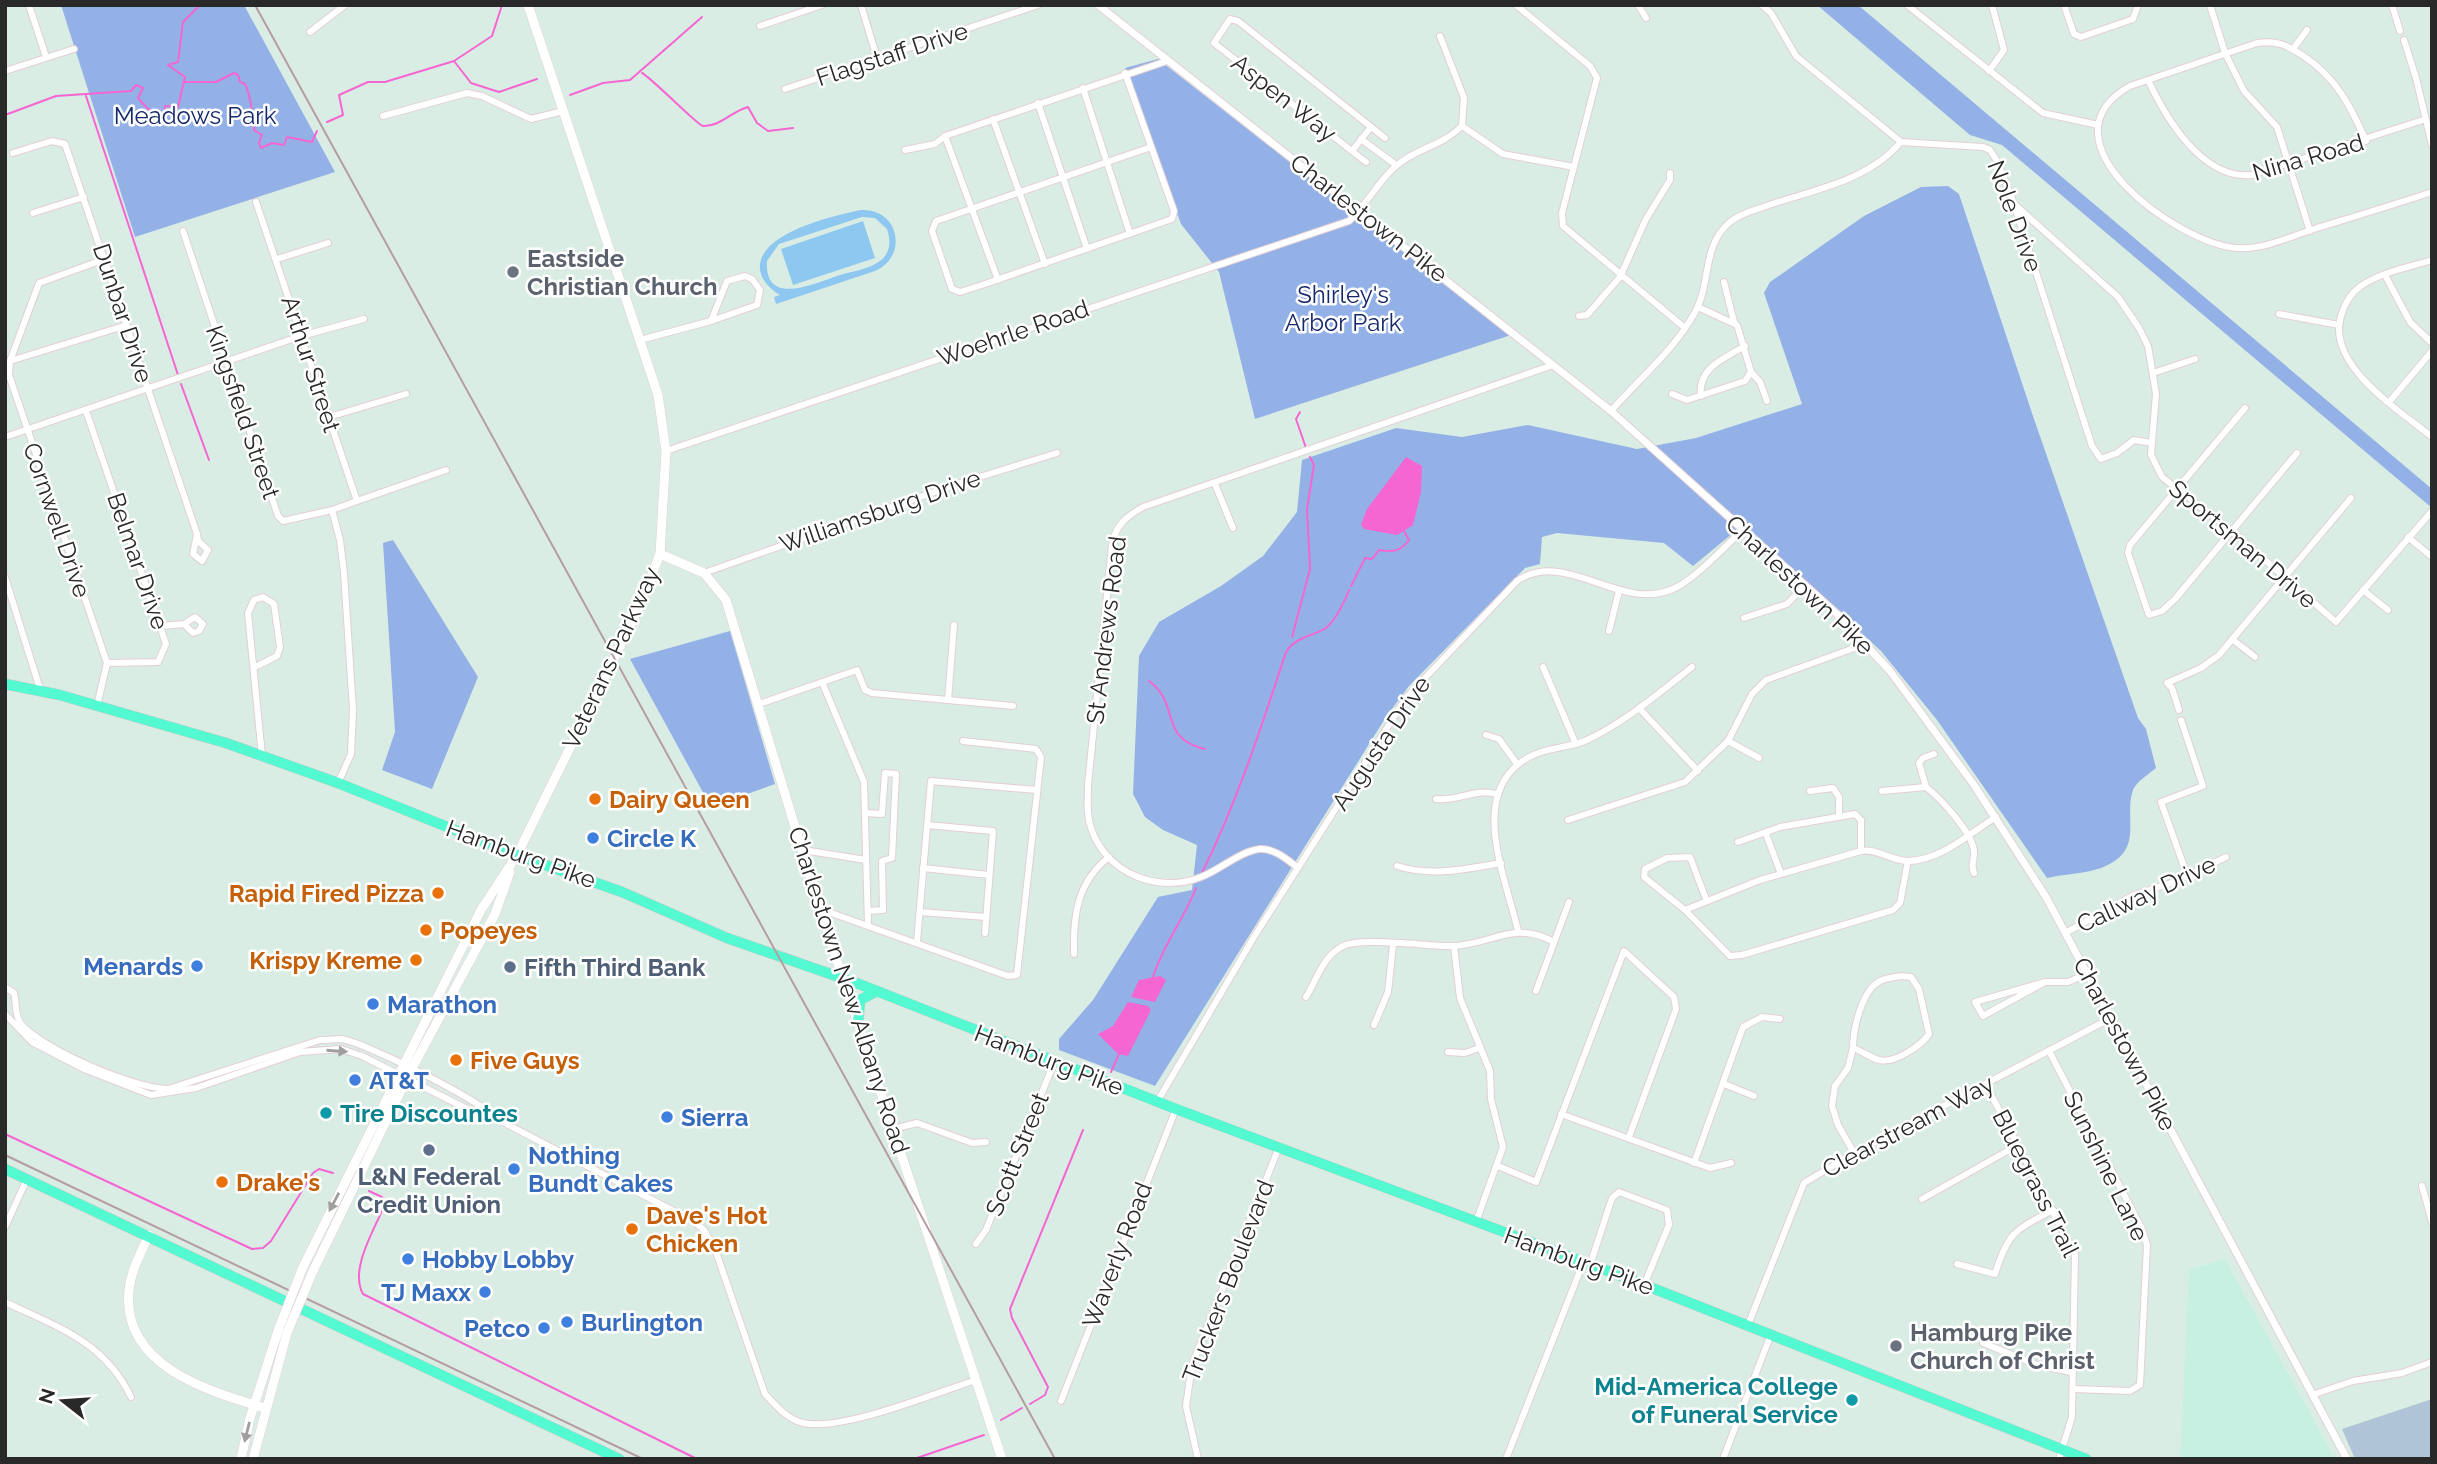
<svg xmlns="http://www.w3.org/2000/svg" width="2437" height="1464" font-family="Raleway,sans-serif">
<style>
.education{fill:#c8f0e2}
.green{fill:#93b1e7}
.cemetery{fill:#b0c4d8}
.pitch{fill:#8ec7ef;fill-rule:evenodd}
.water{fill:#f666d2}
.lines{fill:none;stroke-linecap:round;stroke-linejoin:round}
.stream{stroke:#f666d2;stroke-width:2}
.minor-casing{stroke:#e3cfd4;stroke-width:8}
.tertiary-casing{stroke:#e3cfd4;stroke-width:9}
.secondary-casing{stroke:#e3cfd4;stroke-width:10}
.primary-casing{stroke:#ccc;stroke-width:11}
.minor{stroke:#fff;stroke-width:6}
.tertiary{stroke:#fff;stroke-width:7}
.secondary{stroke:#fff;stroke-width:9}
.primary{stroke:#53f9d0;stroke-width:10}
.rail{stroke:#b59da1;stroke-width:2}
.secondary-bridge-casing{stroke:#e3cfd4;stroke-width:10;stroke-linecap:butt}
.secondary-bridge{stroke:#fff;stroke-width:9}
.oneway{fill:#9f9f9f}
.worship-dot{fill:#6b7280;stroke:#fff;stroke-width:2.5}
.food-dot{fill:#e8710a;stroke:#fff;stroke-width:2.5}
.shop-dot{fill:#3f7fe0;stroke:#fff;stroke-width:2.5}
.service-dot{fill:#5c6f8a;stroke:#fff;stroke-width:2.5}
.culture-dot{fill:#0f9aa8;stroke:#fff;stroke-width:2.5}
.labels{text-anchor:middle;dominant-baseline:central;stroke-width:5;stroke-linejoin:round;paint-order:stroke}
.street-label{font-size:24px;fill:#292929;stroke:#fff}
.park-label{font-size:24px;fill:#15286b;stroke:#fff}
.worship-label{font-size:24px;font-weight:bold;fill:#5b616d;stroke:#fff;text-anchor:start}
.food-label{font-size:24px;font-weight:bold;fill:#c56008;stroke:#fff;text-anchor:start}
.shop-label{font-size:24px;font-weight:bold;fill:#366cbe;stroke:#fff;text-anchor:start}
.service-label{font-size:24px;font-weight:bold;fill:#4e5e75;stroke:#fff;text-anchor:start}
.culture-label{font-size:24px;font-weight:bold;fill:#0d838f;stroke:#fff;text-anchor:start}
</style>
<rect width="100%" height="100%" fill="#daede4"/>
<polygon class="education" points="2225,1259 2335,1459 2180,1459 2189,1269"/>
<g class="green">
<polygon points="61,5 244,5 335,172 135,237"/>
<polygon points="1817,5 1858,5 2432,489 2432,508 2002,145 1970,135"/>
<polygon points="1158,59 1511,335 1255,419 1219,272 1181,224 1125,68"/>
<path d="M1948,186l11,8 75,225 104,299 8,11 10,39c-7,6 -20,14 -23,22 -10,29 13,61 -32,78 -17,6 -37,6 -54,10l-110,-158 -56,-69 -137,-127 -51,42 -29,-23 -107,-10 -15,4 -2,27 -15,4 -116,118 -23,31 -231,369 -96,-36v-11l34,-39 65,-103 34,-7 5,-45 -34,-15 -18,-13 -12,-23 6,-138 20,-34 62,-36 42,-30 34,-44 5,-52 94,-32 66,9 66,-12 109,24 59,-11 106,-34 -38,-111 6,-11 94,-66 57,-29z"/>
<polygon points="393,540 478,677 432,789 382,770 395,732 383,543"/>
<polygon points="730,631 775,784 711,807 630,659"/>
</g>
<polygon class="cemetery" points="2432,1399 2432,1459 2355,1459 2342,1429"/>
<g class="pitch">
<path d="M861,210c38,-2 48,46 14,61l-99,33 -2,-7 6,-2c-10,-6 -18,-14 -20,-25 -4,-37 73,-54 101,-60zM862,217l13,1 12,11c3,10 4,18 -2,27 -9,12 -31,15 -45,19 -24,8 -76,33 -73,-14l12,-17z"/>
<polygon points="863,221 875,258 793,285 781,249"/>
</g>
<g class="water">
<polygon points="1406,457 1422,466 1421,492 1413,525 1397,535 1364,529 1361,525 1367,509"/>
<polygon points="1160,976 1166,980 1155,1002 1131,997 1139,980"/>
<polygon points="1128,1002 1148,1006 1151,1010 1128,1056 1118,1054 1098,1034 1113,1026"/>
</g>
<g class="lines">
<g class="stream">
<polyline points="454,61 471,83 499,92 537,79"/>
<path d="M642,73c11,6 56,53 61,53 17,1 29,-15 45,-19l9,16 11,8 25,-3"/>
<path d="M183,82h33l18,-9 4,2 2,7 5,2c4,7 10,38 9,46l8,5 -3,8 2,5 11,-5 12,2 3,-8 25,5 5,-11"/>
<polyline points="570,95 603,83 630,80 702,17"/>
<polyline points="86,96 178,375"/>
<polyline points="5,115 56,96 131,91 136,85 143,88 138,98 148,109 164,115 165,106 178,107 185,77 168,65 178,62 183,22 200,5"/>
<polyline points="327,122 343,115 339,95 368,82 385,82 454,61 492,36 502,5"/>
<polyline points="181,384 209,460"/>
<polyline points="1300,412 1296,419 1306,448"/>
<path d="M1351,586l14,-28 7,1 7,-9c14,2 21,2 30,-10l-5,-9"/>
<polyline points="1292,637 1310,569 1307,509 1314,465 1310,457"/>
<path d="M1149,681c32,23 9,58 56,68"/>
<path d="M1202,873c35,-71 59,-145 83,-218 6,-18 31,-19 42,-28 9,-8 18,-26 22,-37"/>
<path d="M1153,977c10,-32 32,-60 43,-89"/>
<polyline points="1111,1072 1119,1054"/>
<polyline points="5,1134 252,1249 263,1248 271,1241 313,1173 319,1169 333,1173"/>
<path d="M369,1191l13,6 3,7c-10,25 -36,65 -22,90l334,165"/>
<polyline points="1030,1404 1045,1395 1048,1387 1012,1318 1010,1309 1083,1130"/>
<polyline points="1001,1420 1022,1408"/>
<polyline points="914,1459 984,1435"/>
</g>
<defs>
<g id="minor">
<polyline points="29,5 46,57"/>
<polyline points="861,5 877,58"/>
<polyline points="1516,5 1590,66 1597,78 1562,213 1563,226 1685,328"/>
<polyline points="1638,5 1646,18"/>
<polyline points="1762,5 1771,13 1796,56 1901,142 1983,147 1990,150 1997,161 2014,204 2092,446 2101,459 2117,453 2134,440 2152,443"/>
<polyline points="1907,5 2043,113 2098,125"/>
<polyline points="2064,5 2074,34 2081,37 2133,19 2138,5"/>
<polyline points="2210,5 2225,53 2244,91 2277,127 2310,231"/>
<polyline points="2392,5 2400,31"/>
<polyline points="760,26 822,5"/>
<polyline points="310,32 345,5"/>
<polyline points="2404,40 2416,78 2432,145"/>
<polyline points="2293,49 2307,30"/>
<polyline points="5,71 74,49"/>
<polyline points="1989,71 2004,50 1992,5"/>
<polyline points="1125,73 1174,211 1172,219 982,285 960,292 952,289 932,231 936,221 1151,147"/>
<path d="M2148,80c18,38 54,100 104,95l174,-56"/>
<polyline points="1083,88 1130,234"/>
<polyline points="785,89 1038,5"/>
<polyline points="1038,103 1087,249"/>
<polyline points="383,116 467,93 482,96 531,119 563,111"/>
<polyline points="993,119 1045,264"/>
<polyline points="1462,126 1503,154 1574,167"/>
<polyline points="945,136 998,280"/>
<polyline points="1361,139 1396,165"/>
<path d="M2366,141c-16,-36 -30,-64 -64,-86 -16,-10 -25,-15 -45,-12l-127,43c-96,54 48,158 107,162 26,2 52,-11 77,-19 39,-12 79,-24 118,-37"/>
<polyline points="905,150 935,144 945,136 1167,61"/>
<polyline points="1352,151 1371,127"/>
<polyline points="13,153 52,141 65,144 197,534 198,541 208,550 202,561 193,554 197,534"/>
<polyline points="1366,162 1214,43 1230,19 1238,21 1385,138"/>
<polyline points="2014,204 2118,297 2139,328 2148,346 2156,394 2151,455 2162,477 2233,532 2336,622 2432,511"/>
<polyline points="33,213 84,197"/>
<polyline points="183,231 278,516 283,521 332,510 357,501 256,202"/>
<polyline points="277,259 328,243"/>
<path d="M2432,260c-22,7 -51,12 -71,26 -10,7 -17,19 -20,30 -15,49 58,94 91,121"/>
<polyline points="2385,275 2410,322 2432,343"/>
<polygon points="745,276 752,279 760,290 757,305 711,321 727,281"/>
<polyline points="1724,282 1734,322"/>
<polyline points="2279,314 2339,325"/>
<polyline points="1579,316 1587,315 1620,277 1646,219 1670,180 1670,173"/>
<polyline points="640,340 711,321"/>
<polyline points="10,361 127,325"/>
<polyline points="1751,372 1760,382 1767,401"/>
<polyline points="2153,373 2195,359"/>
<polyline points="1672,394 1687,400 1745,381 1751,372 1737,325 1698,307"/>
<path d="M1701,396c-4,-28 24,-38 44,-50"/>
<polyline points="2390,401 2432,351"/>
<polyline points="2245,408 2130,545 2128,553 2149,615 2162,611 2175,599 2297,453"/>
<polyline points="86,411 166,644 158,662 107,663"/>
<path d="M1611,411c27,-31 63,-61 83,-97 18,-30 7,-68 36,-92 11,-9 26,-12 39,-17 47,-16 99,-24 132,-63"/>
<polyline points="329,417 406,394"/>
<polyline points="5,437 301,336 364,319"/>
<path d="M666,451l683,-230c18,-16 28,-39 47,-55 20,-18 45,-19 66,-40l2,-28 -24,-62"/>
<polyline points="1215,484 1233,528"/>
<polyline points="357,501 446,470"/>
<polyline points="332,510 340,540 344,573 353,710 351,754 338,783"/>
<polyline points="2408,537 2432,557"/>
<polyline points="704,573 957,484 1057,453"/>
<polyline points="5,577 40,689"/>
<polyline points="2363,590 2388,610"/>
<polyline points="1744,618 1787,604 1805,585"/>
<polyline points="161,626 184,624 195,617 203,624 199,631 193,633 184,624"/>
<polyline points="1609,631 1619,591"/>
<polyline points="2232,639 2255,657"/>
<polyline points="255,667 277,656 280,647 274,604 263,597 254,600 248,613 262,756"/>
<polyline points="1543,667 1575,742"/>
<polyline points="822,682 864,782 868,925"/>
<polyline points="948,700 954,625"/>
<polyline points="759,704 857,670 865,690 872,693 1013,706"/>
<polyline points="97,706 107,663 9,375 10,361 39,283 105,259"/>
<polyline points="1639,708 1698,771"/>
<polyline points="2179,710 2172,688 2167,683 2201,668 2219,655 2351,498"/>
<polyline points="2181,720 2203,786 2161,802 2187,875"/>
<polyline points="1486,735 1499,739 1517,764"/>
<polyline points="1728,741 1759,758"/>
<path d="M1926,787c14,11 46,45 48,64 1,9 -4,12 0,22"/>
<polyline points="1926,787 1919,763 1923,758 1934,754"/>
<polyline points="1810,791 1833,788 1839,797 1839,816"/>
<polyline points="1882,791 1926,787"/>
<path d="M1436,799c21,3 39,-11 60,-5"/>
<polyline points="865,813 882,814 885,773 896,774 892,858 882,861 883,910 868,911"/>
<polyline points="1568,820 1685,782 1728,741 1752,694 1766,680 1865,644"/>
<polyline points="927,825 993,831 985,933"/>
<polyline points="1766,834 1781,874"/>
<polyline points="1738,842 1780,827 1855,814 1861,820 1861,851"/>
<polyline points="803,850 866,860"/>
<path d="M1397,866c36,11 68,3 104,-3"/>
<polyline points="923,868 989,875"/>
<path d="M1298,868c-10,-8 -24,-20 -38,-19 -20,2 -40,21 -59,28 -42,17 -95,-3 -110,-49 -5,-14 -3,-29 -3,-43l24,-240c4,-21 14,-28 31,-38l410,-142"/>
<polyline points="1706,899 1690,857 1667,858 1645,869 1644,877 1685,910 1730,956 1742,955 1893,910 1900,903 1908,861"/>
<polyline points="820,909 1008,976 1017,975 1041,757 1036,749 963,741"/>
<path d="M1685,910l75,-30 101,-29c15,-3 31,10 47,10 32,0 62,-28 88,-44"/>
<polyline points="920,912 986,917"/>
<path d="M1518,931c-12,-54 -53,-141 13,-175 17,-9 39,-8 56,-16 38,-18 72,-47 105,-73"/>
<polyline points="2067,932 2134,895 2174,882 2226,857"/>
<polyline points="917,941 931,781 1037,790"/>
<polyline points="1454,946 1460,998 1490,1071 1491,1099 1503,1147 1476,1222"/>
<path d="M1074,954c-1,-38 3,-72 35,-97"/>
<path d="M1902,976l9,1 8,12 10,45c-8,12 -35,30 -50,26 -8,-2 -17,-9 -26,-12 0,-19 9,-58 27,-67 6,-3 15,-4 22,-5z"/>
<polyline points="2045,982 1983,1016 1975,1002 2045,982 2068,982 2087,974"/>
<path d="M5,987l9,6c3,10 0,21 7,31 21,25 114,65 147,65l152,-49c7,0 15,-1 22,-1 21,3 141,62 151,78l200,104 11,9 11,19 50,145c11,12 22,25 38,29 38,9 132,-30 173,-43"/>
<polyline points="1536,991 1569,902"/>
<path d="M1306,997c11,-18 17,-41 37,-51 18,-9 84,0 107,0 42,0 61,-27 104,-4"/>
<polyline points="5,1014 32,1042 84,1069 151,1095 196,1088 300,1052 341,1049 362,1056 485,1118 493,1117"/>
<polyline points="1374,1025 1388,992 1393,945"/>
<polyline points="1853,1048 1848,1068 1835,1086 1832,1106 1838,1125 1854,1153"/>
<polyline points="2049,1051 2142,1229 2147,1245 2140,1385 2130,1391 2074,1389"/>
<polyline points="1448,1052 1465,1053 1479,1048"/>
<polyline points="1724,1084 1754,1096"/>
<polyline points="1986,1085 2075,1254 2072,1417 2059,1459"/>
<path d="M1157,1102l97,-165 152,-239 111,-117c50,-34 106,35 160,6 23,-13 45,-38 65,-56"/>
<polyline points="1561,1114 1710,1168 1731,1163"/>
<polyline points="893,1129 917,1123 972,1143 986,1142"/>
<polyline points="1694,1163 1743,1027 1762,1017 1780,1019"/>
<polyline points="1498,1166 1536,1182 1624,951 1674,997 1676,1009 1629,1137"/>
<polyline points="2422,1186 2432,1222"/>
<polyline points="1922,1199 2018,1145"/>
<polyline points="5,1227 27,1179"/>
<polyline points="976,1244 986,1230 1054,1063"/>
<path d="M1957,1264l38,10c13,-42 20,-44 58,-64"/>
<polyline points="1590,1265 1612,1198 1619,1192 1667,1210 1669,1225 1644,1285"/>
<path d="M5,1302c52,25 99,39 126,95"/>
<polyline points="1748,1325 1804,1183 1854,1153 2111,1018"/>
<polyline points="1983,1343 2037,1365 2072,1372"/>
<polyline points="2312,1395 2353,1381 2402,1373 2432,1362"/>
<polyline points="1061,1401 1176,1109"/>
<polyline points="1198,1459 1186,1406 1192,1365 1279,1147"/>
<polyline points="1506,1459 1583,1263"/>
<polyline points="1723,1459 1771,1334"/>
</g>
<polyline id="tertiary" points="1098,5 1611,411 1837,614 1890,671 1974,785 2046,897 2347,1459"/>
<g id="secondary">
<polyline points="660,554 704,573 726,600 820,909 1002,1459"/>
<path d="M149,1235c-8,17 -18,36 -20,55 -8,76 79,101 136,118"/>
<polyline points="303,1267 481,910 517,855 638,610 660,554 666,451 658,395 528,5"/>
<polyline points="313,1271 409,1074 495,914 510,872"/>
<polyline points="241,1459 250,1418 279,1328"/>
<polyline points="253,1459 287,1333"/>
</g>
<g id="primary">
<polyline points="5,684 60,695 226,743 338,783 517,855 622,892 727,938 859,984 1176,1109 1632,1280 2086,1459"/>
<polyline points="858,1023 860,1000 877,991"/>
<polyline points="5,1169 619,1459"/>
</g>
</defs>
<use href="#minor" class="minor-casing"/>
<use href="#tertiary" class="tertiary-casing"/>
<use href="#secondary" class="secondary-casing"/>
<use href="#primary" class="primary-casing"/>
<use href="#minor" class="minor"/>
<use href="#tertiary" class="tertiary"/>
<use href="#secondary" class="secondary"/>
<use href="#primary" class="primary"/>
<g class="rail">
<polyline points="255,5 1055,1459"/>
<polyline points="5,1155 643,1459"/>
</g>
<defs>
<g id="secondary-bridge">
<polyline points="279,1328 303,1267"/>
<polyline points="287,1333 313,1271"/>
</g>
</defs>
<use href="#secondary-bridge" class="secondary-bridge-casing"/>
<use href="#secondary-bridge" class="secondary-bridge"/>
</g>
<defs><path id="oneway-solid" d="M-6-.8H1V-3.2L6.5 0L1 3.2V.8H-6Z" transform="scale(1.75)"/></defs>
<g class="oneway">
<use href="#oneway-solid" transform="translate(337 1051) rotate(4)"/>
<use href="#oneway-solid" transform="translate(334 1202) rotate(118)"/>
<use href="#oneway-solid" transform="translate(247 1432) rotate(104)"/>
</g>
<g class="worship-dot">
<circle cx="513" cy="272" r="7"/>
<circle cx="1896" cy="1346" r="7"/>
</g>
<g class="food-dot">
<circle cx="595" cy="799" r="7"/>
<circle cx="438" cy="893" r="7"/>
<circle cx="426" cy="930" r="7"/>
<circle cx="416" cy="960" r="7"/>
<circle cx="456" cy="1060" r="7"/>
<circle cx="222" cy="1182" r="7"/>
<circle cx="632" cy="1229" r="7"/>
</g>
<g class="shop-dot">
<circle cx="593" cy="838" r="7"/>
<circle cx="197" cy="966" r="7"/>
<circle cx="373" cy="1004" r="7"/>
<circle cx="355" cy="1080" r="7"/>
<circle cx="667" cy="1117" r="7"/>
<circle cx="514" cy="1169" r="7"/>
<circle cx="408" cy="1259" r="7"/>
<circle cx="485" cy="1292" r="7"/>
<circle cx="567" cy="1322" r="7"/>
<circle cx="544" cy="1328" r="7"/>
</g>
<g class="service-dot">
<circle cx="510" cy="967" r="7"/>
<circle cx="429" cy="1150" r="7"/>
</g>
<g class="culture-dot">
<circle cx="326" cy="1113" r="7"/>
<circle cx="1852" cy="1400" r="7"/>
</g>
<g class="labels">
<g class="street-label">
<text transform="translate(892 54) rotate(-18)">Flagstaff Drive</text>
<text transform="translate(1284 98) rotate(38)">Aspen Way</text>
<text transform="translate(2308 157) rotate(-16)">Nina Road</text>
<text transform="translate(2015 216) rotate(70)">Nole Drive</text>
<text transform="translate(1369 218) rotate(38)">Charlestown Pike</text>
<text transform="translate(123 313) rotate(72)">Dunbar Drive</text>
<text transform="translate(1013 333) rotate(-19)">Woehrle Road</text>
<text transform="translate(311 364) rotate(72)">Arthur Street</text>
<text transform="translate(243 412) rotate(71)">Kingsfield Street</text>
<text transform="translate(880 511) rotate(-19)">Williamsburg Drive</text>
<text transform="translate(57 520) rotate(71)">Cornwell Drive</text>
<text transform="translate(2243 544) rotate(40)">Sportsman Drive</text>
<text transform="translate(138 561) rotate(71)">Belmar Drive</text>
<text transform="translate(1800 585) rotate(43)">Charlestown Pike</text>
<text transform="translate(1106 630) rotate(-83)">St Andrews Road</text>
<text transform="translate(611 658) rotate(-65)">Veterans Parkway</text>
<text transform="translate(1381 743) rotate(-56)">Augusta Drive</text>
<text transform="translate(521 854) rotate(20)">Hamburg Pike</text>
<text transform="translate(2146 894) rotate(-25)">Callway Drive</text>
<text transform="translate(849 990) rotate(72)">Charlestown New Albany Road</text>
<text transform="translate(2125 1044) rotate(62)">Charlestown Pike</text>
<text transform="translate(1049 1060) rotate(21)">Hamburg Pike</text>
<text transform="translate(1908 1126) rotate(-28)">Clearstream Way</text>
<text transform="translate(1017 1154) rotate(-68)">Scott Street</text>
<text transform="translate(2106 1166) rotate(64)">Sunshine Lane</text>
<text transform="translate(2036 1183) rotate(63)">Bluegrass Trail</text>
<text transform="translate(1117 1255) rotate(-69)">Waverly Road</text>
<text transform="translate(1579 1261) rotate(20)">Hamburg Pike</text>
<text transform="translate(1228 1281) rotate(-69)">Truckers Boulevard</text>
</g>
<g class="park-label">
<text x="195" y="115">Meadows Park</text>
<text x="1343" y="294">Shirley's<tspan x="1343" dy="28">Arbor Park</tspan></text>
</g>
<g class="worship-label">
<text x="527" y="258">Eastside<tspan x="527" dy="28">Christian Church</tspan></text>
<text x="1910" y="1332">Hamburg Pike<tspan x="1910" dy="28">Church of Christ</tspan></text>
</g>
<g class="food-label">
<text x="609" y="799">Dairy Queen</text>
<text x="424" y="893" text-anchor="end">Rapid Fired Pizza</text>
<text x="440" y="930">Popeyes</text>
<text x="402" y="960" text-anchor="end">Krispy Kreme</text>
<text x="470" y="1060">Five Guys</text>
<text x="236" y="1182">Drake's</text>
<text x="646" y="1215">Dave's Hot<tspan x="646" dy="28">Chicken</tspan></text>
</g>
<g class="shop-label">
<text x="607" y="838">Circle K</text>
<text x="183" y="966" text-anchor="end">Menards</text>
<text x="387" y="1004">Marathon</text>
<text x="369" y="1080">AT&amp;T</text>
<text x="681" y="1117">Sierra</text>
<text x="528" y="1155">Nothing<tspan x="528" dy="28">Bundt Cakes</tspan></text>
<text x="422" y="1259">Hobby Lobby</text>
<text x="471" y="1292" text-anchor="end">TJ Maxx</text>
<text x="581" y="1322">Burlington</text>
<text x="530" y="1328" text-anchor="end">Petco</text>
</g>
<g class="service-label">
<text x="524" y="967">Fifth Third Bank</text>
<text x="429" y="1176" text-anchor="middle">L&amp;N Federal<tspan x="429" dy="28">Credit Union</tspan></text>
</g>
<g class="culture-label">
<text x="340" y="1113">Tire Discountes</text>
<text x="1838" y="1386" text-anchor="end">Mid-America College<tspan x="1838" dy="28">of Funeral Service</tspan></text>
</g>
</g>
<rect width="2437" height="1464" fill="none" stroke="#292929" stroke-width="14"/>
<g transform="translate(63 1401) rotate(287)" stroke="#ffffff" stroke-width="5" paint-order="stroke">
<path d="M0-5L12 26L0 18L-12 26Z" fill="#292929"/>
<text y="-10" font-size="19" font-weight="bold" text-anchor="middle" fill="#292929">N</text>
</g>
</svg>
